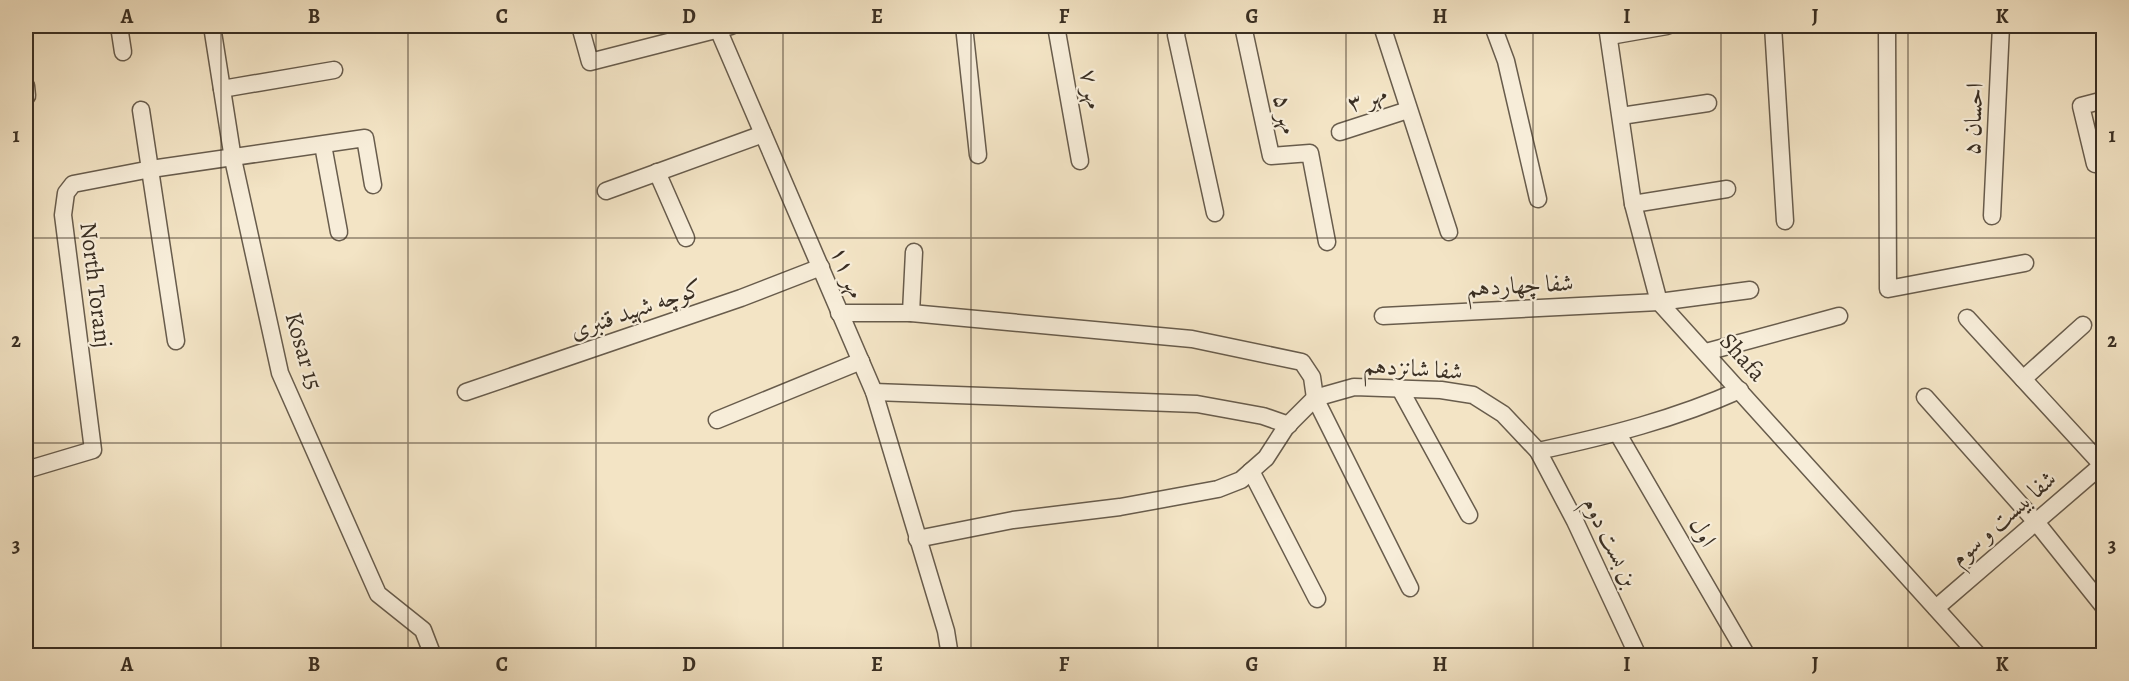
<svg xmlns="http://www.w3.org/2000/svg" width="2129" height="681" font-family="Alegreya,Amiri,serif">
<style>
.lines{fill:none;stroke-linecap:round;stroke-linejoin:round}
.minor-casing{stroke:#685c4c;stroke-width:19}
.minor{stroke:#f7edd9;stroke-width:16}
.grid{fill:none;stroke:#3a2f23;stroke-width:1.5;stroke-opacity:0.55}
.labels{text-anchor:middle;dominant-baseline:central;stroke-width:4.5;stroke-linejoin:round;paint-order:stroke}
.street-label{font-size:24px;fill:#3a2f23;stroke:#f7edd9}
.neatline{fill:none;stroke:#3a2f23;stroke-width:2}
.grid-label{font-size:20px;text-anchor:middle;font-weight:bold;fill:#3a2f23}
</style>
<rect width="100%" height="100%" fill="#f3e4c5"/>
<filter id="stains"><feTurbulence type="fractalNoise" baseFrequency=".00333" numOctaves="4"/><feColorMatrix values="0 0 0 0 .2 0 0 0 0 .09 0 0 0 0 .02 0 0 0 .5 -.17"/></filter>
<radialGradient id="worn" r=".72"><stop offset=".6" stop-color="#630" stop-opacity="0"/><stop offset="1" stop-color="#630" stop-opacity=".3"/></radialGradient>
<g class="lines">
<defs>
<g id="minor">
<polyline points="119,26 123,52"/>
<polyline points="212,26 233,159 280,373 378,594 423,630 433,656"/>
<polyline points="580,26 590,62 731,26"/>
<polyline points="964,26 978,155"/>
<polyline points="1056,26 1080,161"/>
<polyline points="1178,26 1176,35 1215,213"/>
<polyline points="1243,26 1271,156 1310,153 1327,242"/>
<polyline points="1382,26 1449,232"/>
<polyline points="1493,26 1506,61 1538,199"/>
<polyline points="1607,26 1633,204 1659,302 1979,656"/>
<polyline points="1773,26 1785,221"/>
<polyline points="1887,26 1888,289 2025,263"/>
<polyline points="718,29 874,392 946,631 950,656"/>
<polyline points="1610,36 1667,26"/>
<polyline points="26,86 27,96"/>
<polyline points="222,89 334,70"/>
<polyline points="141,110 176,341"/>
<polyline points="1621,116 1708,103"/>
<polyline points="1340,132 1408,110"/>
<polyline points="323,145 339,232"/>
<polyline points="2095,164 2081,106 2104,100"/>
<polyline points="657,172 686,238"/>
<polyline points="606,191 763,134"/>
<polyline points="1633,204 1727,189"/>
<polyline points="1992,216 2001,26"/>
<polyline points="839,313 911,313 1192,339 1302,362 1312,377 1315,398 1410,588"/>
<polyline points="911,313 914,252"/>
<polyline points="1383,316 1659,302 1750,290"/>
<polyline points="1967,318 2104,467"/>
<polyline points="1706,352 1839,316"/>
<polyline points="2023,379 2083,325"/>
<polyline points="1400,389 1469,515"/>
<polyline points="466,392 741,298 821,267"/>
<polyline points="874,392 1197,404 1263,416 1289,425"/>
<polyline points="1925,397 2036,522 2104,607"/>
<polyline points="717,420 861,361"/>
<polyline points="1618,434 1746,654"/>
<path d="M1538,451c70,-15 137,-32 202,-61"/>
<polyline points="26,470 93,450 63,215 66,193 73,184 151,169 365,138 373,185"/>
<polyline points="1251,471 1317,599"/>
<polyline points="917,539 1013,520 1120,507 1218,489 1241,480 1266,458 1286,427 1315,398 1354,387 1441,390 1473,395 1503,414 1538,451 1575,521 1638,656"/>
<polyline points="1936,608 2102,465"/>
</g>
</defs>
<use href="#minor" class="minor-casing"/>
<use href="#minor" class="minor"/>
</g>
<path class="grid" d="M221,26v630M408,26v630M596,26v630M783,26v630M971,26v630M1158,26v630M1346,26v630M1533,26v630M1721,26v630M1908,26v630M26,238h2078M26,443h2078"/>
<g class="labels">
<g class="street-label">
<text transform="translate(1092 89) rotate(80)">مهر ۷</text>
<text transform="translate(1367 98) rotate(-18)">مهر ۳</text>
<text transform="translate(1286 114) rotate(78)">مهر ۵</text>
<text transform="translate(1973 119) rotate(-87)">احسان ۵</text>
<text transform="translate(848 272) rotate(68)">مهر ۱۱</text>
<text transform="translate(96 285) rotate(83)">North Toranj</text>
<text transform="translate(1520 285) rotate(-3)">شفا چهاردهم</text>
<text transform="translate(636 309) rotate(-19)">کوچه شهید قنبری</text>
<text transform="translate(304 351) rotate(74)">Kosar 15</text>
<text transform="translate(1743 357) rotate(48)">Shafa</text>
<text transform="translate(1413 368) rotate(4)">شفا شانزدهم</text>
<text transform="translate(2003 518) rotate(-41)">شفا بیست و سوم</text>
<text transform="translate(1703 532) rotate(60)">اول</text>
<text transform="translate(1611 542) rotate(64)">بن بست دوم</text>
</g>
</g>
<rect width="2129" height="681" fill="none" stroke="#f3e4c5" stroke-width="66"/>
<rect x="33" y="33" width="2063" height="615" class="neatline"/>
<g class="grid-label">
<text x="127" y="23">A</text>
<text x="314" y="23">B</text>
<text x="502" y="23">C</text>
<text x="689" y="23">D</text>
<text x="877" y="23">E</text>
<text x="1064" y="23">F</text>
<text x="1252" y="23">G</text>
<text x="1440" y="23">H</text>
<text x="1627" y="23">I</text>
<text x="1815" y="23">J</text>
<text x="2002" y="23">K</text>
<text x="16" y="142">1</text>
<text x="2112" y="142">1</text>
<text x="16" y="347">2</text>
<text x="2112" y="347">2</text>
<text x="16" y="552">3</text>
<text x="2112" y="552">3</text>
<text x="127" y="671">A</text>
<text x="314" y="671">B</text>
<text x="502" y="671">C</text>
<text x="689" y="671">D</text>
<text x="877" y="671">E</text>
<text x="1064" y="671">F</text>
<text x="1252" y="671">G</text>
<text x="1440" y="671">H</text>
<text x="1627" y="671">I</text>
<text x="1815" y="671">J</text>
<text x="2002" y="671">K</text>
</g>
<rect width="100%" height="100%" filter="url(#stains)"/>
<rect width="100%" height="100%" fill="url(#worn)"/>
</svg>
